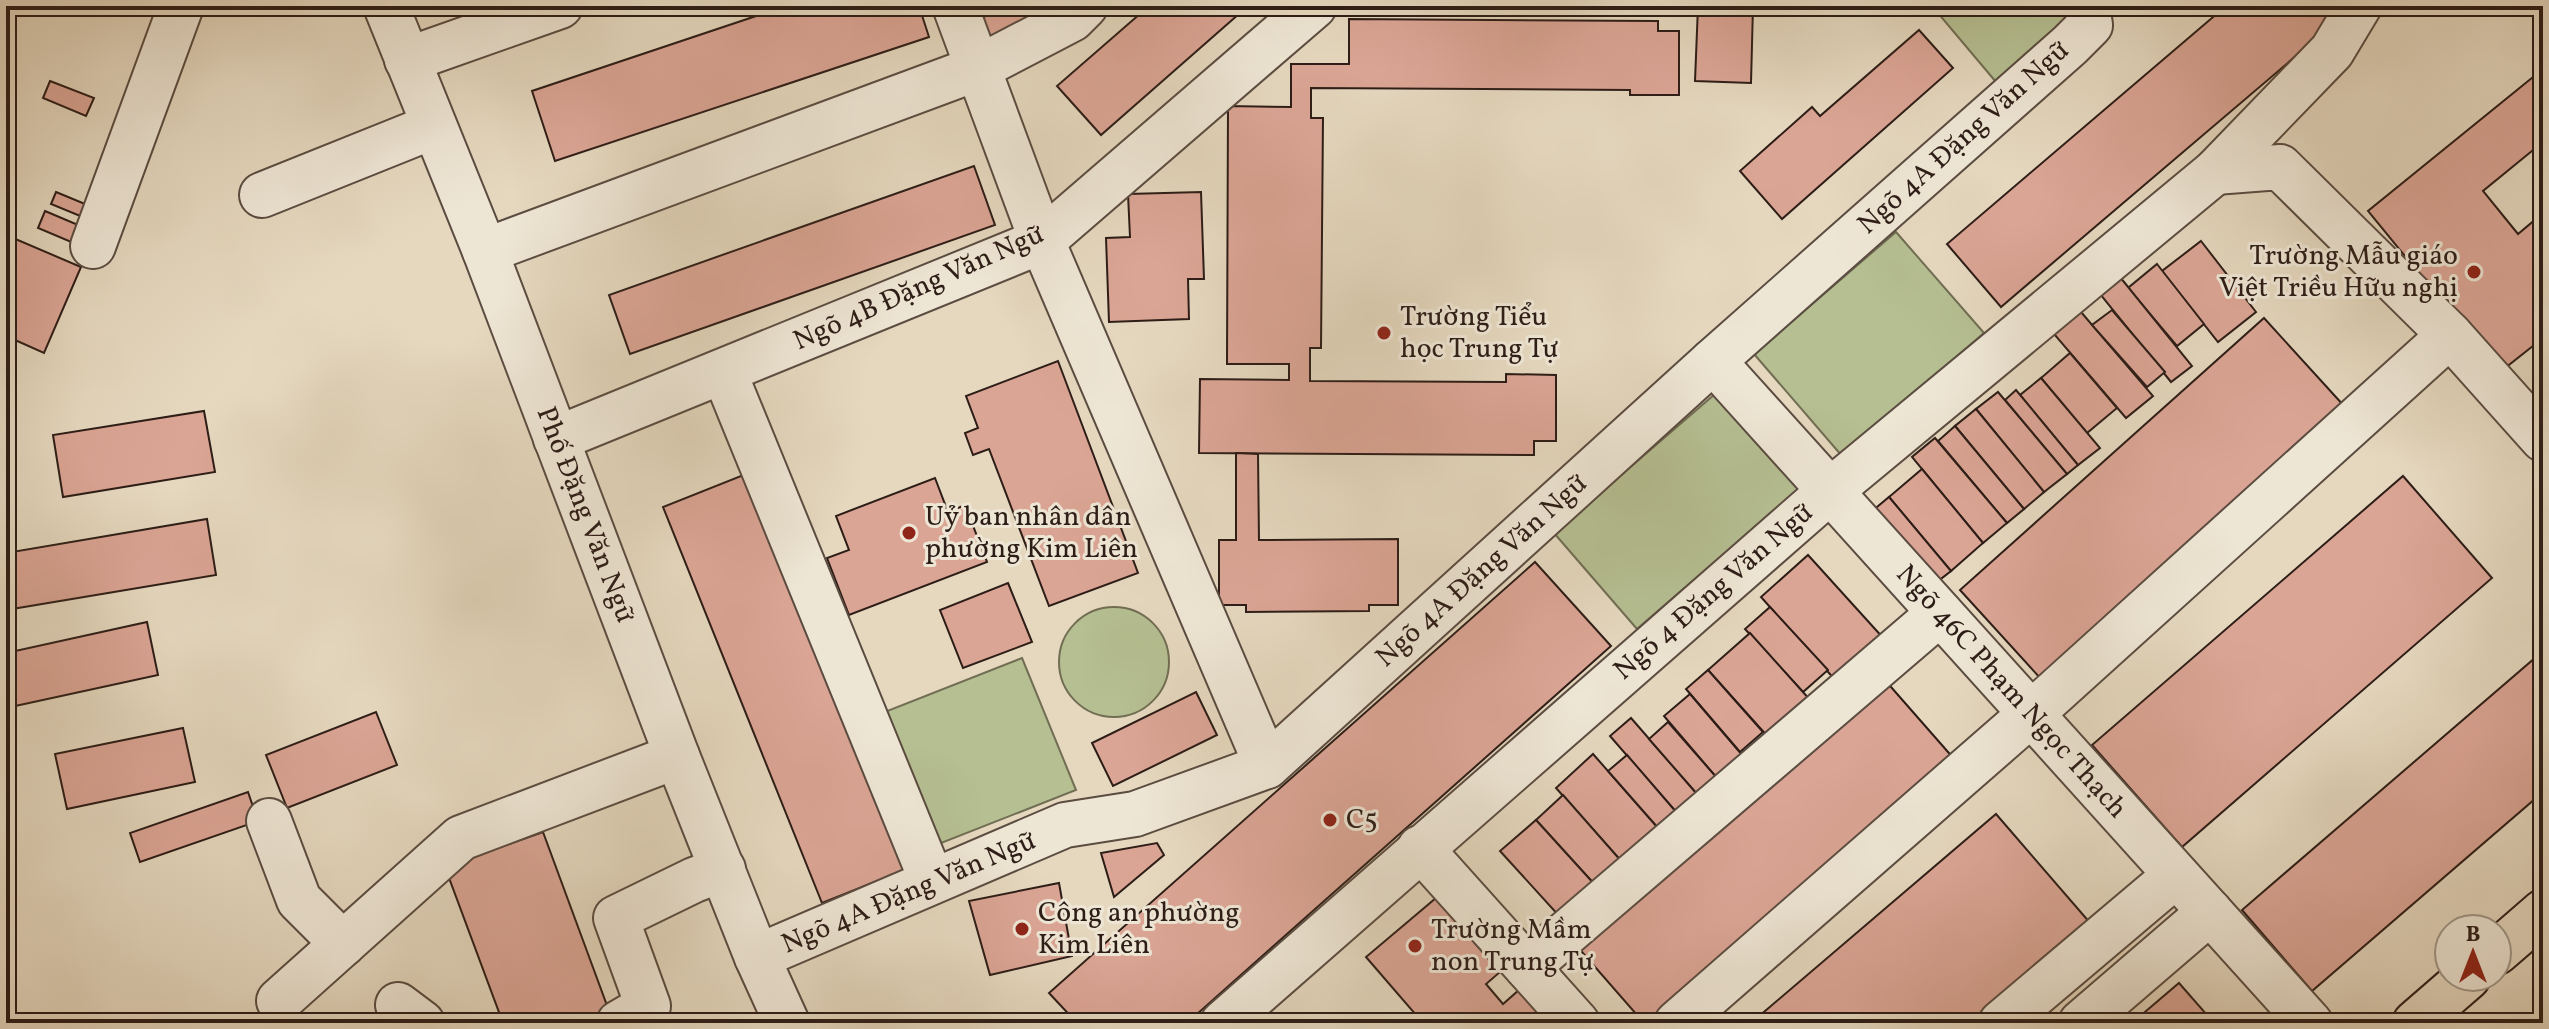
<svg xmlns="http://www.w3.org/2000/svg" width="2549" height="1029" font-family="Vollkorn,serif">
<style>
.green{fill:#b5bf92;stroke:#716e54;stroke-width:2}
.building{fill:#dba595;stroke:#2d1d17;stroke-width:2}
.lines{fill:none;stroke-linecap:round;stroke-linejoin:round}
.minor-casing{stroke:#5b4c41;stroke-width:48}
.major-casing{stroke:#2d1d17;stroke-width:48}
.minor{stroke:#eee6d5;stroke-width:44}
.major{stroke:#e5d8bf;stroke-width:44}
.poi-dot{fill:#8f2418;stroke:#eee6d5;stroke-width:3}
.labels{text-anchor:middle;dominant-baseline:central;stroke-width:6;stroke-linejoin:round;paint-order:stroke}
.street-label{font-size:28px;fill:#2d1d17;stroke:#eee6d5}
.poi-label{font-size:28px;fill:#2d1d17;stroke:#eee6d5;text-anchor:start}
</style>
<rect width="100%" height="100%" fill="#e5d8bf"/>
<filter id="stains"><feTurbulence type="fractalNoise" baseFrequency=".0025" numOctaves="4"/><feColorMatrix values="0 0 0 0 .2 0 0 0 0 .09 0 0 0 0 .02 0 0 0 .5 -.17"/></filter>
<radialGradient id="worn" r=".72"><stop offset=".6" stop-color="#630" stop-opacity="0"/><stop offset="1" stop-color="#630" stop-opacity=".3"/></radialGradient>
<g class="green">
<polygon points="1932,6 2069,6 2070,17 1996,82"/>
<polygon points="1896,232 1984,333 1842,456 1754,354"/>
<polygon points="1715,394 1799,489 1637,629 1554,533"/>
<circle cx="1114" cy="662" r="55"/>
<polygon points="1022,658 1076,790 931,847 877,715"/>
</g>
<g class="building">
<polygon points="786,6 919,6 929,37 555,161 532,91"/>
<polygon points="999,6 1053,6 998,51 976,23"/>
<polygon points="1149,6 1248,6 1101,135 1057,86"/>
<polygon points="1698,6 1753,6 1751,83 1695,81"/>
<polygon points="2226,6 2324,6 2337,21 2001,307 1947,244"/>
<polygon points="1349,19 1658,21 1658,31 1679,31 1679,95 1630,95 1630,90 1311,88 1311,118 1323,118 1321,348 1310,348 1310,381 1506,382 1506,374 1556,375 1556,441 1534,441 1534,455 1199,453 1200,379 1289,380 1289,364 1227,364 1228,106 1291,107 1291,64 1349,64"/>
<polygon points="1919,30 1953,68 1782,219 1740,171 1812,107 1820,116"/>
<polygon points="2543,69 2543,142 2483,191 2518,234 2543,213 2543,338 2500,372 2368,211"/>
<polygon points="50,81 94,98 86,116 43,98"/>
<polygon points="974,166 995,225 630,354 609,295"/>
<polygon points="56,192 90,206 85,218 51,204"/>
<polygon points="1201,192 1204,279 1188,279 1189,319 1109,322 1106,238 1130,237 1128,194"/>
<polygon points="45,211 90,230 83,247 38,228"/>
<polygon points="6,235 81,267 44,353 6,336"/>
<polygon points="2201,241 2256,312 2218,342 2162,271"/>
<polygon points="2157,264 2204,324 2177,346 2128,288"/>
<polygon points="2120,277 2192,366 2171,382 2100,294"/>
<polygon points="2075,305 2153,396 2126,418 2048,327"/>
<polygon points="2112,310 2165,372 2147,387 2092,325"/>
<polygon points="2264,318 2345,407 2041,679 1960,590"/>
<polygon points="2070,353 2117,408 2087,433 2041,378"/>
<polygon points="1058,361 1138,573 1049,606 989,449 973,455 965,433 978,428 966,396"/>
<polygon points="2041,378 2100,448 2078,465 2020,395"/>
<polygon points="2016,390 2078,465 2067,474 2005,400"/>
<polygon points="1998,392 2067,474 2044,492 1976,409"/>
<polygon points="1976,409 2044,492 2024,509 1955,426"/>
<polygon points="204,411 215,472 63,497 53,435"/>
<polygon points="1955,426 2024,509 2007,523 1938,441"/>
<polygon points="1935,438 2007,523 1983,543 1912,457"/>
<polygon points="1236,453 1258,454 1259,540 1398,539 1398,605 1369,605 1369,611 1246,612 1246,605 1219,605 1219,540 1236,540"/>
<polygon points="1922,469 1983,543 1951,571 1889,497"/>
<polygon points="756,470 915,866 822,903 663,507"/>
<polygon points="2403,476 2492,578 2182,847 2092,745"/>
<polygon points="935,478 948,512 965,505 987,562 849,615 827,558 849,550 836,516"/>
<polygon points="1889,497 1951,571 1933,585 1871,512"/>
<polygon points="207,519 216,575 6,610 6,553"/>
<polygon points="1808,555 1885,640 1837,682 1761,597"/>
<polygon points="1535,562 1611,646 1187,1023 1077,1023 1049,993"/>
<polygon points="1008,583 1032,642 963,668 940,610"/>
<polygon points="1770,607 1828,670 1803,692 1745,629"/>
<polygon points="147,622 158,675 6,708 6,653"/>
<polygon points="1750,633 1811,701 1769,738 1708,670"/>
<polygon points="2543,651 2543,792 2312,991 2242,910"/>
<polygon points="1708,670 1763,732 1740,752 1686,689"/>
<polygon points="1884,679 1955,760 1647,1023 1644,1023 1575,944"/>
<polygon points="1196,692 1217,735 1113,786 1092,743"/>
<polygon points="1690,694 1743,756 1717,778 1664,716"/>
<polygon points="376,712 397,765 287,808 266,755"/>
<polygon points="1631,718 1698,795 1677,813 1610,736"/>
<polygon points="1668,722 1717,778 1698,795 1649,739"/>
<polygon points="183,728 195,782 67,809 55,754"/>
<polygon points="1593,754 1659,829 1622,862 1556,788"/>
<polygon points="1627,755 1677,813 1659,829 1608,771"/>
<polygon points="248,792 258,821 140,862 130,833"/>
<polygon points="1563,795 1622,862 1596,886 1536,820"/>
<polygon points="1996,814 2091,924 1973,1023 1751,1023"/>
<polygon points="1536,820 1596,886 1561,918 1500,851"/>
<polygon points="543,832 612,1019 601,1023 503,1023 445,867"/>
<polygon points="1157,843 1164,855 1114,897 1101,853"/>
<polygon points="1059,883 1072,956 990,975 969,901"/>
<polygon points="1436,898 1500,972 1486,984 1503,1004 1519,990 1548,1023 1423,1023 1366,957"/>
<polygon points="2179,983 2214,1023 2132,1023"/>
</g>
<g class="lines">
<defs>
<g id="minor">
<polyline points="386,6 485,251 677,756 757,957 787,1023"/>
<polyline points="955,6 1042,241 1267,766"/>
<polyline points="407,60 560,6"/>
<polyline points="2215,172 2280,167 2450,335 2543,439"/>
<polyline points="262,195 434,126"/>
<polyline points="93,246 181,6"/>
<polyline points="485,251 978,68 1072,19 1085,6"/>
<polyline points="1713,361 2310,1023"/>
<polyline points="724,372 932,881"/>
<polyline points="556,439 1042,241 1314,6"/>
<polyline points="269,821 299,900 343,944"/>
<polyline points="1420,848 1577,1023"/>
<polyline points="757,957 1065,825 1135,814 1267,766 1713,361 2070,45 2090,25 2087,6"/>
<polyline points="1527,967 1940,613"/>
<polyline points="279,1001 461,838 677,756"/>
<polyline points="398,1005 422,1023"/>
<polyline points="619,1023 648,1006 616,918 694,880 723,869"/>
<polyline points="1223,1023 1830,491 2215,172 2332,51 2359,6"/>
<polyline points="1677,1023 2032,713 2450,335"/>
<polyline points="2001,1023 2176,875"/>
<polyline points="2081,1023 2210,912"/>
</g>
<g id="major">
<polyline points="2497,952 2543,912"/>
<polyline points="2415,1023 2468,977"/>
</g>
</defs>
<use href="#minor" class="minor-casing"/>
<use href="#major" class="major-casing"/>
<use href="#minor" class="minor"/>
<use href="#major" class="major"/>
</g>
<g class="poi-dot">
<circle cx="2474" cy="272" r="8"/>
<circle cx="1384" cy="333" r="8"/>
<circle cx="909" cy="533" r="8"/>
<circle cx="1330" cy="820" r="8"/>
<circle cx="1022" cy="929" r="8"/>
<circle cx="1415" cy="946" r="8"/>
</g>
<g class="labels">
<g class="street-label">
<text transform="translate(1964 138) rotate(-42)">Ngõ 4A Đặng Văn Ngữ</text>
<text transform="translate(919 288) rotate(-24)">Ngõ 4B Đặng Văn Ngữ</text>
<text transform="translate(585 515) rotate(69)">Phố Đặng Văn Ngữ</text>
<text transform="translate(1482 571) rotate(-42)">Ngõ 4A Đặng Văn Ngữ</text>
<text transform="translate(1714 592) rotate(-41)">Ngõ 4 Đặng Văn Ngữ</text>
<text transform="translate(2011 692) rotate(48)">Ngõ 46C Phạm Ngọc Thạch</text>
<text transform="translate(909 893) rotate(-23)">Ngõ 4A Đặng Văn Ngữ</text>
</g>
<g class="poi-label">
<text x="2458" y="256" text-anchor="end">Trường Mẫu giáo<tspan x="2458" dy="32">Việt Triều Hữu nghị</tspan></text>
<text x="1400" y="317">Trường Tiểu<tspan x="1400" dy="32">học Trung Tự</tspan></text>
<text x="925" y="517">Uỷ ban nhân dân<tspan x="925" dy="32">phường Kim Liên</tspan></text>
<text x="1346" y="820">C5</text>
<text x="1038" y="913">Công an phường<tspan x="1038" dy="32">Kim Liên</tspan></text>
<text x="1431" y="930">Trường Mầm<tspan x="1431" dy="32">non Trung Tự</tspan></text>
</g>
</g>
<rect width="2549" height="1029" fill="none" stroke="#e5d8bf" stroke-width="32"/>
<rect x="8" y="8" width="2533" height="1013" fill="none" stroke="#2d1d17" stroke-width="4"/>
<rect x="16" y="16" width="2517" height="997" fill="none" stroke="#2d1d17" stroke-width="2"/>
<g transform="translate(2473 953)"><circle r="38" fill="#eee6d5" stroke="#a19689" stroke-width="2"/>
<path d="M0-6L14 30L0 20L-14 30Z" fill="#8f2418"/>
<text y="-12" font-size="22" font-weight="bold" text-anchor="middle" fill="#2d1d17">B</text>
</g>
<rect width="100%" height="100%" filter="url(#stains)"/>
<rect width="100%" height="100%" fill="url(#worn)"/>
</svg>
